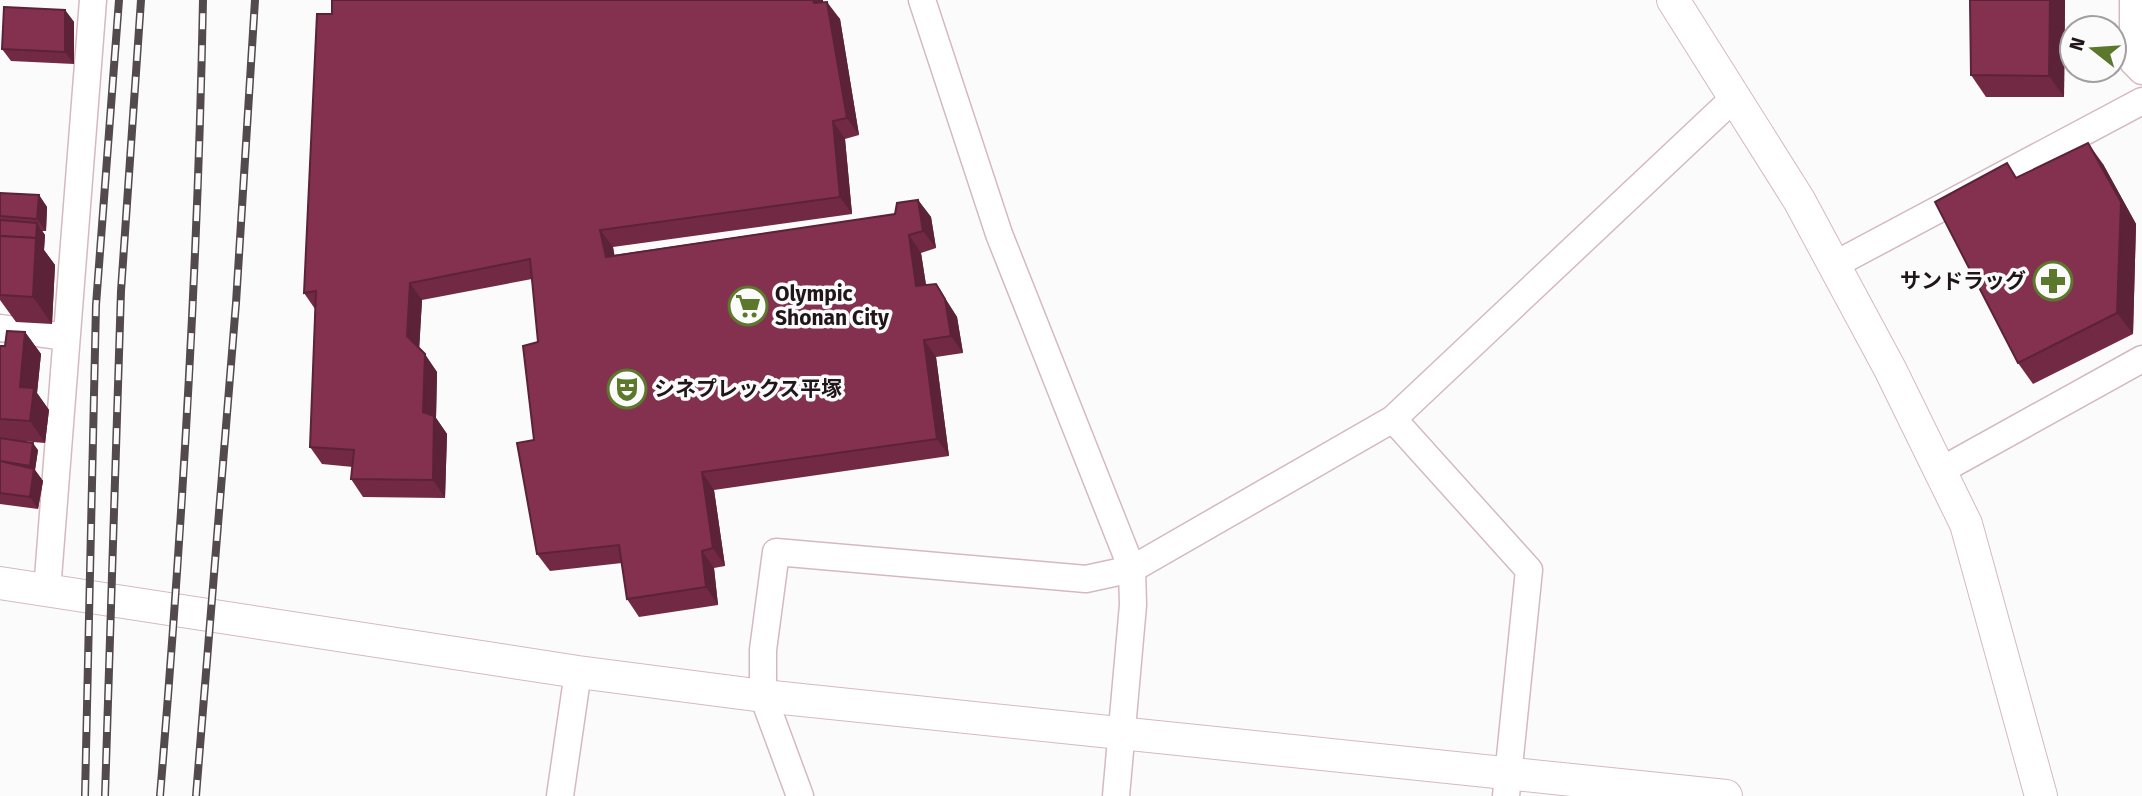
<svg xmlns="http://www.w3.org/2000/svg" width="2142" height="796" font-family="'Fira Sans','Noto Sans JP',sans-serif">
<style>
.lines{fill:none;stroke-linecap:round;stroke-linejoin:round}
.minor-casing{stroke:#d5b9c0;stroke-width:29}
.tertiary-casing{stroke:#d5b9c0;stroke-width:34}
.minor{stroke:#fff;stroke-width:26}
.tertiary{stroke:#fff;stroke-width:32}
.rail-casing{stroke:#524a4d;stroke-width:8}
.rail{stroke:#fbfbfb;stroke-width:5;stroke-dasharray:16;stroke-linecap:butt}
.wall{fill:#722a44}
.shaded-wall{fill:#5c2237}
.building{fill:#84314f;stroke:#5c2237;stroke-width:2}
.labels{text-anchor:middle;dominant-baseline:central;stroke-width:7;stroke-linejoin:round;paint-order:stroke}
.poi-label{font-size:21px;font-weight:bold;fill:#201619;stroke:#fbfbfb;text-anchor:start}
</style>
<rect width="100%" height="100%" fill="#fbfbfb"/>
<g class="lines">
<defs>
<g id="minor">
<polyline points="922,0 999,234 1132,569 1133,605 1116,796"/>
<polyline points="2133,0 2133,62 2142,71"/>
<polyline points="1834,265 2142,101"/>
<polyline points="0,328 66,337"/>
<polyline points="1393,419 1529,570 1506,796"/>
<polyline points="1940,471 2142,359"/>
<polyline points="47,591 93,0"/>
<polyline points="560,796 578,672"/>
<polyline points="800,796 763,696 763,650 776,552 1086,579 1132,569 1393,419 1734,98"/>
</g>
<g id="tertiary">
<polyline points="1673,0 1799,200 1890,369 1966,524 2041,796"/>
<polyline points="0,583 578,672 763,696 1726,796"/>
</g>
</defs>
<use href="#minor" class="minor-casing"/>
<use href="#tertiary" class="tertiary-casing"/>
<use href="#minor" class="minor"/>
<use href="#tertiary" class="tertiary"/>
<defs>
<g id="rail">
<polyline points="85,796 96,305 119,0"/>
<polyline points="105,796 121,291 141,0"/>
<path d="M160,796c22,-265 38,-530 43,-796"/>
<polyline points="196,796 236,303 255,0"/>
</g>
</defs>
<use href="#rail" class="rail-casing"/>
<use href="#rail" class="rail"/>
</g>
<g class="wall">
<polygon points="332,0 823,0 823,2 840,19 859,135 845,139 852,214 613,247 614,255 895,214 918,200 931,217 936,248 921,253 926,285 936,284 957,317 963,353 936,357 949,456 714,490 725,566 714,568 718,605 639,617 627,599 622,563 550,571 537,554 534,440 538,342 532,279 422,300 419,348 437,372 436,418 447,434 445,498 363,497 351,479 353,467 322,464 310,447 315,309 304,293 332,14"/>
<polygon points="2065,0 2064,97 1986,97 1971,75"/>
<polygon points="65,10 74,22 74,64 11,61 2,49"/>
<polygon points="2103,164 2136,224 2133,334 2033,384 2018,363 2017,178"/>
<polygon points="0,193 39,195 47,207 46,231 42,231 45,235 44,250 55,265 52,324 16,322 0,300"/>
<polygon points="25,332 41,354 37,393 49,410 45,443 10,440 38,450 35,470 43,481 38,509 0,504 0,346 5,346"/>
</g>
<g class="shaded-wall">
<polygon points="813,0 823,0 826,20 814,3"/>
<polygon points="2050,0 2065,0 2064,97 2049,76"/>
<polygon points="827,2 840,19 859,135 847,118"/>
<polygon points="65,10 74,22 74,64 65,52"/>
<polygon points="833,121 845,139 852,214 840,197"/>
<polygon points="2088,143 2103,164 2136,224 2133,334 2117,313"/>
<polygon points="39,195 47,207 46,231 37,219"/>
<polygon points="918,200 931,217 936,248 923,231"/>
<polygon points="37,223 45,235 44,250 55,265 52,324 33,297"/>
<polygon points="600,230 613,247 618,274 606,257"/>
<polygon points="909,235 921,253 929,304 916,286"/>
<polygon points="410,283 422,300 419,353 407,336"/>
<polygon points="936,284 957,317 963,353 951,336"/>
<polygon points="25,332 41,354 37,393 49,410 45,443 30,421 20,387"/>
<polygon points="924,340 936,357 949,456 937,439"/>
<polygon points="425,354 437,372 436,418 447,434 445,498 433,480 423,412"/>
<polygon points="33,443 38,450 35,470 43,481 38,509 30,497 34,472 30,466"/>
<polygon points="702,472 714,490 725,566 713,548"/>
<polygon points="702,551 714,568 718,605 706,587"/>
</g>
<g class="building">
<polygon points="332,0 813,0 814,3 827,2 847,118 833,121 840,197 600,230 606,257 895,214 897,203 918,200 923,231 909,235 916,286 936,284 945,299 951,336 924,340 937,439 702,472 713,548 702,551 706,587 627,599 619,545 537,554 517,443 534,440 523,346 538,342 530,259 410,283 407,336 425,354 423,412 434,416 433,480 351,479 354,450 310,447 316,291 304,293 317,14 332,14"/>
<polygon points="1970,0 2050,0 2049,76 1971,75"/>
<polygon points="4,7 65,10 65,52 2,49"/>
<polygon points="2088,143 2121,202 2117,313 2018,363 1935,202 2007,163 2016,178"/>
<polygon points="0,193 39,195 37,219 0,216"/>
<polygon points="0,220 37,223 36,238 0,236"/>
<polygon points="0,236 36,238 33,297 0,295"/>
<polygon points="7,331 25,332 20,387 34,388 30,421 0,419 0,346 5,346"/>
<polygon points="0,438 33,443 30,466 0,461"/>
<polygon points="0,461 34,469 30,497 0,493"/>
</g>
<defs>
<symbol id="pharmacy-ring" viewBox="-11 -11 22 22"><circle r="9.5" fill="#fbfbfb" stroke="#5c782c" stroke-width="1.5"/><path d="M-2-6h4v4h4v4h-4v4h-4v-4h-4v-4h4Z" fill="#5c782c"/></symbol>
<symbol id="supermarket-ring" viewBox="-11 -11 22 22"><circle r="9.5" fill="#fbfbfb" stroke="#5c782c" stroke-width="1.5"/><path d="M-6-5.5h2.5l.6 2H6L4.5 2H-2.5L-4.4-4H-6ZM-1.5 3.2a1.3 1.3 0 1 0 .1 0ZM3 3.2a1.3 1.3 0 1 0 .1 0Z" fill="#5c782c"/></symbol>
<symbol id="theatre-ring" viewBox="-11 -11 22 22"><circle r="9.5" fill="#fbfbfb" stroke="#5c782c" stroke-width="1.5"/><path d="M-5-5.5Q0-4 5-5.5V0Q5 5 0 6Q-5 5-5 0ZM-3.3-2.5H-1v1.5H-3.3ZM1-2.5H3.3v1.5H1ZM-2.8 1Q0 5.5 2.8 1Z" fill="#5c782c"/></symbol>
</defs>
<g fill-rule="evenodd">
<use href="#pharmacy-ring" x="2031" y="259" width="44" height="44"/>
<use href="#supermarket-ring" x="726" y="284" width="44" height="44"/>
<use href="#theatre-ring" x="605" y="367" width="44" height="44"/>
</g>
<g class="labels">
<g class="poi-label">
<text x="2026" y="281" text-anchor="end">サンドラッグ</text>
<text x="775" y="294">Olympic<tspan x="775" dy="24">Shonan City</tspan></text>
<text x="654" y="389">シネプレックス平塚</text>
</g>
</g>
<g transform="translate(2093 49) rotate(287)"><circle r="33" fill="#fbfbfb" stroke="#a39fa1" stroke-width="2"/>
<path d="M0-5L12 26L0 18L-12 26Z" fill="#5c782c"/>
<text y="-10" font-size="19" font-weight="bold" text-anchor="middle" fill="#201619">N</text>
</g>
</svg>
